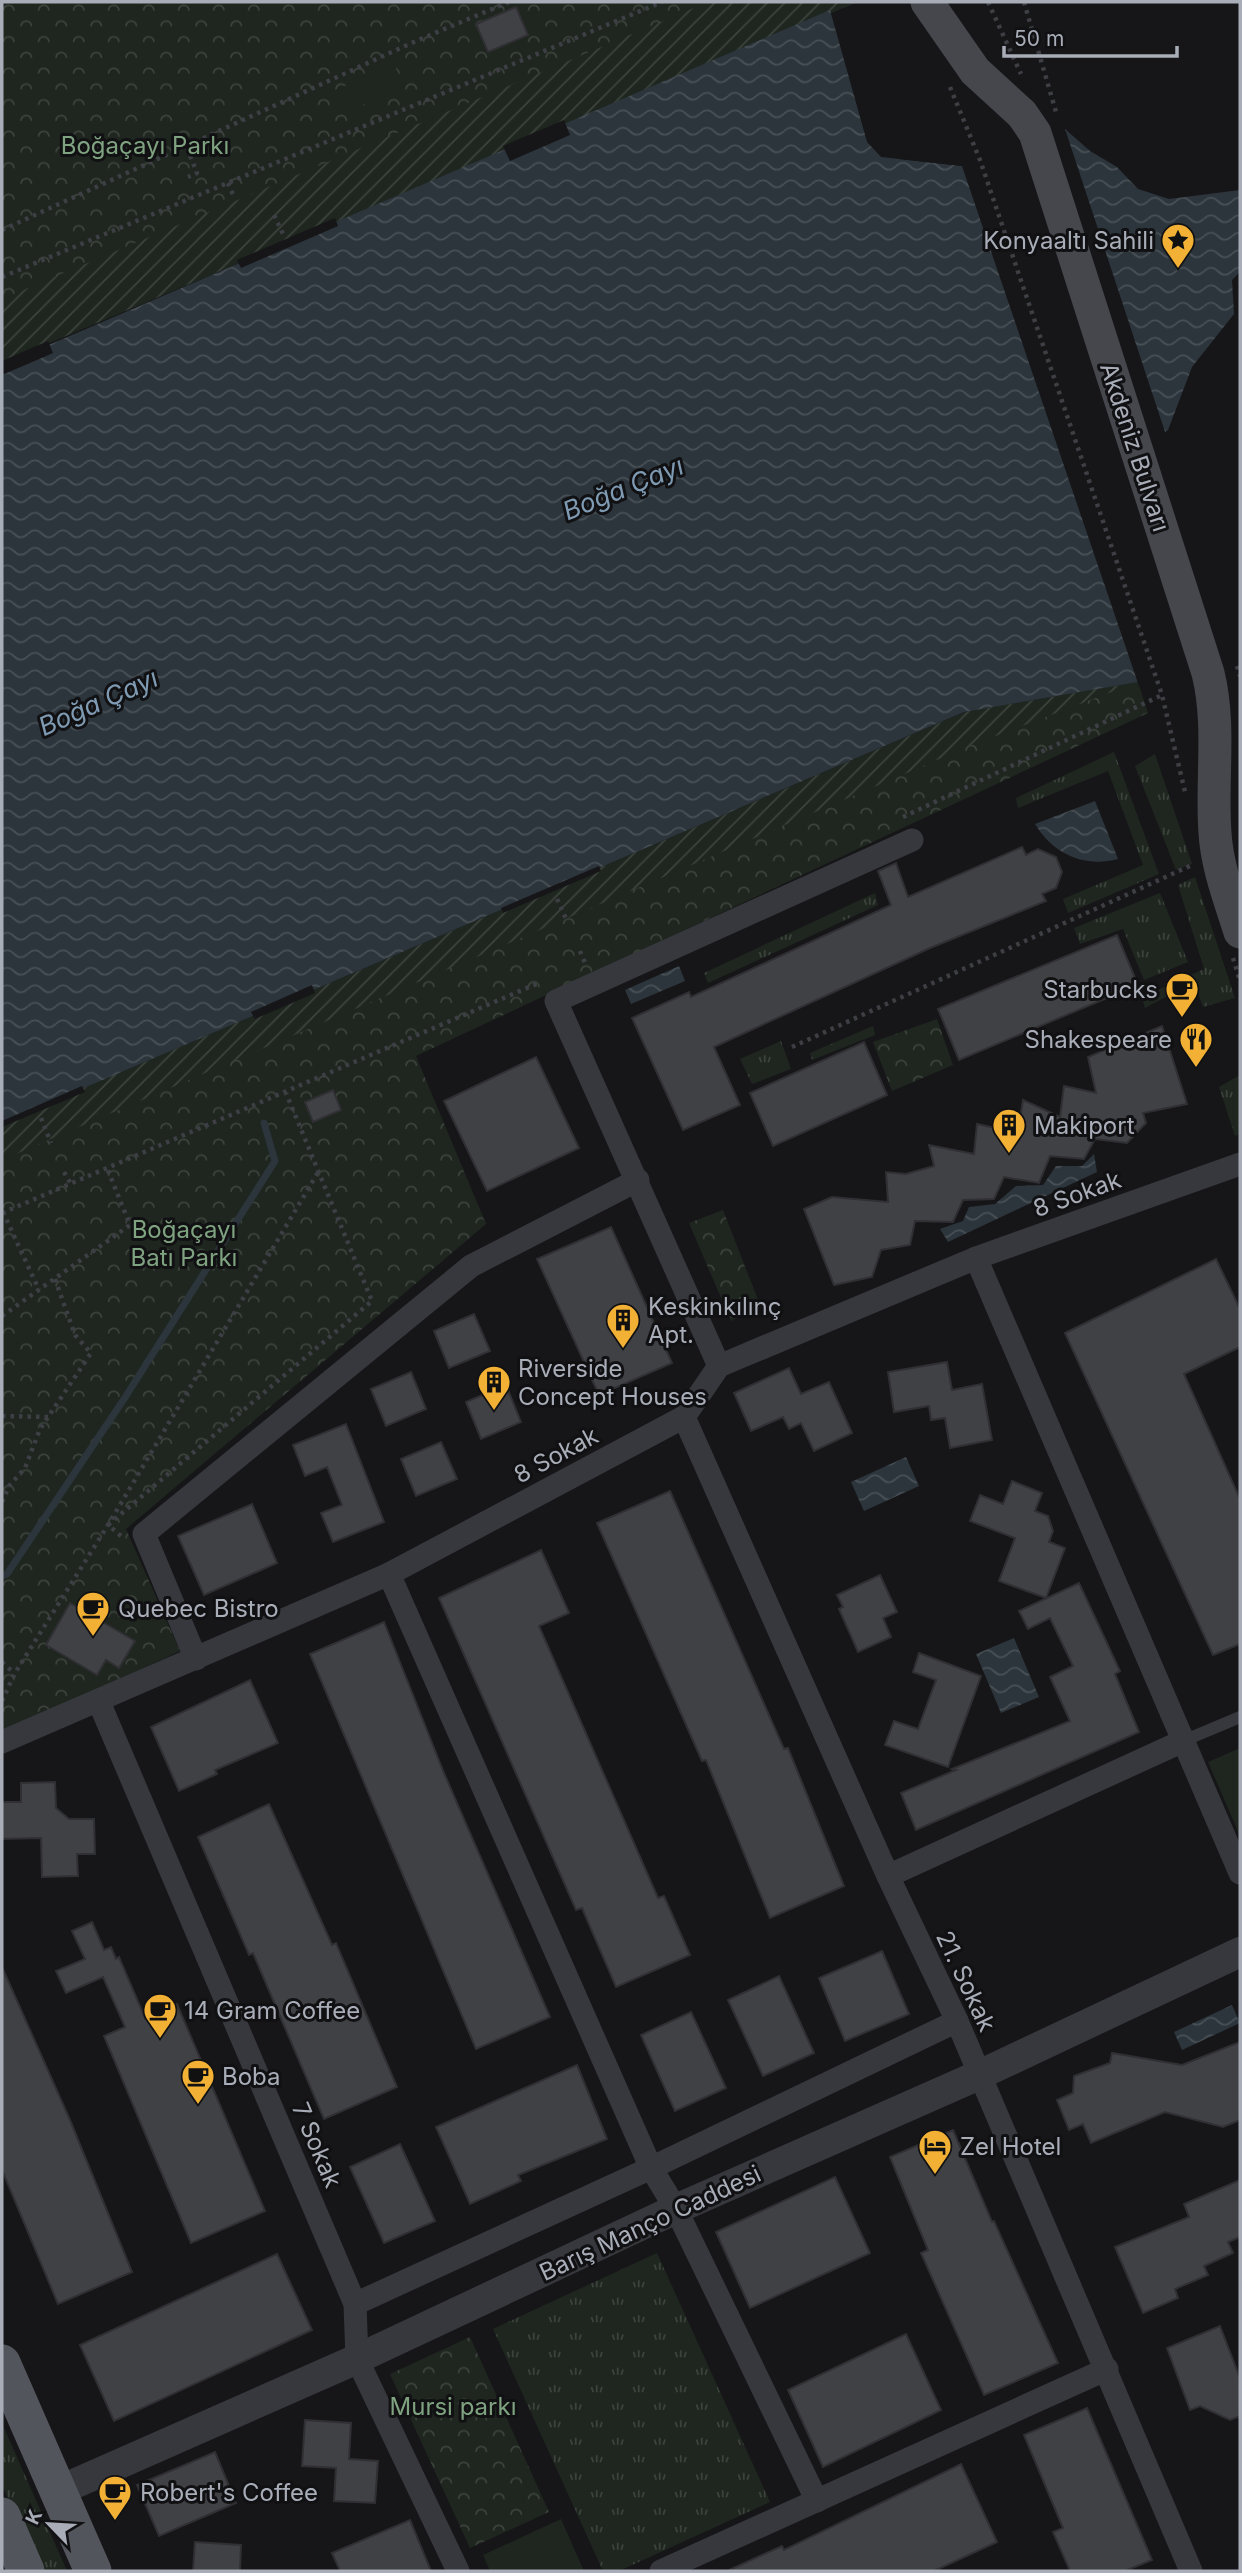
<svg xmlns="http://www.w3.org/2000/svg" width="1242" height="2573" font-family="Inter,sans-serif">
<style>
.grass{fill:url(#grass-tufts)}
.forest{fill:url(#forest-crowns)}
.garden{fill:url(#garden-furrows)}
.pitch{fill:#1e261f}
.water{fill:url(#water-waves)}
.pier{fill:#161618}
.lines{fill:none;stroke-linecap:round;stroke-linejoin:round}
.stream{stroke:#2c353c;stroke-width:7}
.building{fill:#404145;stroke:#303034;stroke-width:2}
.path{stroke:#3d3f44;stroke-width:4.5;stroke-dasharray:3.5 5;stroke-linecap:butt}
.service{stroke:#37383d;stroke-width:12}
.minor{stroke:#37383d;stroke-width:23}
.tertiary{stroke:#37383d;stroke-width:30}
.secondary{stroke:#45474d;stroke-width:33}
.primary{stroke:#53555c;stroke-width:37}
.labels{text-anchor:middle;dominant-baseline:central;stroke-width:6;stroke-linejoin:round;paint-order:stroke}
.park-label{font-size:24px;fill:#7fa381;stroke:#111113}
.poi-label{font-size:24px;fill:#a8adb8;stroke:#111113;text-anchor:start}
.street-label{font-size:24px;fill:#a8adb8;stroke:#111113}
.water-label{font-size:26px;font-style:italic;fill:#7f9bb3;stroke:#111113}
</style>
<defs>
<pattern id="grass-tufts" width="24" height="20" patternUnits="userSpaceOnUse" patternTransform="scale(1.75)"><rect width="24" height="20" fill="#1e261f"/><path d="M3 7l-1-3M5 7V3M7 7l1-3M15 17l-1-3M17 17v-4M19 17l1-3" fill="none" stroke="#3c433d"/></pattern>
<pattern id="forest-crowns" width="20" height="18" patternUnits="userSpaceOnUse" patternTransform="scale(1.75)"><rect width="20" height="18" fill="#1e261f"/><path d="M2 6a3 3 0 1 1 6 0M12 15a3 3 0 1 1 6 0" fill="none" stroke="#3c433d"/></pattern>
<pattern id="garden-furrows" width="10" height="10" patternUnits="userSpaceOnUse" patternTransform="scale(1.75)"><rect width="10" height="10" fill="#1e261f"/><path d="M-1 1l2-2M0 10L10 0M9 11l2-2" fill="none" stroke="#3c433d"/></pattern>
<pattern id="water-waves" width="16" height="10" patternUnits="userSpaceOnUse" patternTransform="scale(1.75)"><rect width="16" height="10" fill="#2c353c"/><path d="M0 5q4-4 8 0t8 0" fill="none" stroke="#485056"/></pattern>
</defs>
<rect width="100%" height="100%" fill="#161618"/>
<g class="grass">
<polygon points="1114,752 1159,874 1068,913 1063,899 1143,865 1108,771 1018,808 1016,798"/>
<polygon points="1155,754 1192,864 1176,870 1135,766"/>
<polygon points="1195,877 1235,998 1203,1007 1194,982 1145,1008 1142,997 1204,969 1178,885"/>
<polygon points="875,893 878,905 708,983 704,973"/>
<polygon points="1160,893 1188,962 1144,980 1123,929 1080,944 1074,928"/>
<polygon points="873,1026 875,1035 812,1060 810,1053"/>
<polygon points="781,1041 791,1069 752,1084 740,1059"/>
<polygon points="1240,1075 1240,1134 1235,1136 1219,1087"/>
<polygon points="657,2253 770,2502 619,2571 603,2571 493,2329"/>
<polygon points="2,2423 67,2571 40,2571 2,2485"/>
</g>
<g class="forest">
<polygon points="8,2 857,2 2,363 2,3"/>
<polygon points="1138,682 1148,713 416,1056 486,1224 126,1529 180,1651 2,1734 2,1123 965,712"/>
<polygon points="937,1019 953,1065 892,1091 873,1042"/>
<polygon points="723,1210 760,1305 731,1321 689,1223"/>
<polygon points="470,2337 549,2512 470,2548 390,2374"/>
</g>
<g class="garden">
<polygon points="708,2 857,2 2,363 2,299"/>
<polygon points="1138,682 972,745 2,1160 2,1123 965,712"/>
</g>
<g class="pitch">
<polygon points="394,64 404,87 346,112 336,90"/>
<polygon points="1240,1748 1240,1836 1208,1762"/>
<polygon points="561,2519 584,2571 490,2571 483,2555"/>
</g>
<g class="water">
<polygon points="830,10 867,142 881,157 962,166 1065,129 1090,151 1117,167 1138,189 1169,199 1240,190 1240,272 1232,280 1234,314 1192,367 1168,430 1075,491 1138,682 964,712 2,1123 2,365"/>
<path d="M1095,801l23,58c-34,9 -65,-5 -83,-35z"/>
<polygon points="679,966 685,981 631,1004 625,990"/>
<polygon points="1094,1154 1097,1172 948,1242 940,1229 963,1221 969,1207 995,1204 1016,1186 1043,1185 1056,1166 1082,1166"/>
<polygon points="906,1457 919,1486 864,1511 851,1482"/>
<polygon points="1014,1638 1039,1697 1001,1713 976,1654"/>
<polygon points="1232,2005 1240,2023 1182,2050 1174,2032"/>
</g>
<g class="pier">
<polygon points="564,120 570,135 510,161 503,146"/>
<polygon points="1064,126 1067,126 1065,129 1166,435 1079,493 1142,681 1139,686 962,166 899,159 898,155 962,162"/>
<polygon points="335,218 338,226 241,268 237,260"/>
<polygon points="48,341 53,353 2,375 2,361"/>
<polygon points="599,866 601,871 503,913 501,908"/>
<polygon points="312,985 315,993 255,1019 251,1012"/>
<polygon points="82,1086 85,1092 2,1127 2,1121"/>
</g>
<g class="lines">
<polyline class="stream" points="2,1576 7,1574 124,1399 275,1161 264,1123"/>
</g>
<g class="building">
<polygon points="516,7 528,35 488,52 476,24"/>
<polygon points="1022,847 1026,855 1038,849 1056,857 1062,872 1056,888 1042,894 1046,901 930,948 714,1047 740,1105 683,1130 632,1018 689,992 691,997 891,905 878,871 896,863 908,897"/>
<polygon points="1117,935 1138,985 959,1060 938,1009"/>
<polygon points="1162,1026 1187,1104 1143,1113 1146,1123 1127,1143 1095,1139 1084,1159 1050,1156 1039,1183 1004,1177 994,1199 963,1200 953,1222 915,1221 910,1245 881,1250 872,1277 834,1285 804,1209 832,1197 888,1202 886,1172 906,1174 934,1166 929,1145 974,1154 977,1124 1018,1133 1023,1100 1060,1117 1064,1086 1096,1093 1088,1057"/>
<polygon points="864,1042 887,1095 773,1146 750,1093"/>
<polygon points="536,1057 579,1148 487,1191 444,1101"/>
<polygon points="333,1090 341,1110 313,1122 305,1102"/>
<polygon points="611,1227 672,1363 599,1395 537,1259"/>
<polygon points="1216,1259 1240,1309 1240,1347 1184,1374 1240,1499 1240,1644 1213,1655 1065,1333"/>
<polygon points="474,1314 490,1351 449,1368 434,1331"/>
<polygon points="947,1362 952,1390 982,1384 992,1440 950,1448 945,1418 931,1420 929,1406 894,1412 888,1372"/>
<polygon points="789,1368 801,1394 829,1382 852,1433 814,1451 801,1423 789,1429 783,1417 751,1431 734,1393"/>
<polygon points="411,1372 426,1409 386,1426 371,1389"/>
<polygon points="506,1385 521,1422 481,1439 466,1402"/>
<polygon points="346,1424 384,1522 333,1542 321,1513 342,1505 327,1467 305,1476 293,1445"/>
<polygon points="441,1442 457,1479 416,1496 401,1459"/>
<polygon points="1012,1481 1042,1493 1035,1511 1048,1516 1053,1531 1049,1542 1065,1548 1046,1598 999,1581 1015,1538 970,1521 980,1495 1003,1504"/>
<polygon points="670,1491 784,1749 788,1748 844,1886 770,1918 706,1760 702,1761 597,1523"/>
<polygon points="252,1504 277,1563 204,1595 178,1536"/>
<polygon points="541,1550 569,1613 539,1626 658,1898 664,1896 690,1955 616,1987 582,1908 576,1910 439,1598"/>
<polygon points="880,1575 897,1612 883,1618 891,1637 858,1652 839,1609 843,1607 837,1595"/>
<polygon points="1079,1583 1120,1671 1115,1674 1139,1732 916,1830 901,1793 956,1770 952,1769 1070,1721 1050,1677 1073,1666 1050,1618 1028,1629 1019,1611"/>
<polygon points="70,1603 135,1641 119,1668 106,1660 97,1675 46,1645"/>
<polygon points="384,1622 444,1773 550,2017 476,2049 310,1654"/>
<polygon points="919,1653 981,1676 948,1767 885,1745 894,1721 918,1729 936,1680 913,1672"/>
<polygon points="250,1680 278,1743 215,1770 217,1774 179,1791 151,1727"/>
<polygon points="55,1782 56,1808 69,1819 94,1819 95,1854 77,1854 78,1876 42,1877 41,1838 2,1839 2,1802 21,1802 21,1783"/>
<polygon points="269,1804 332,1945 336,1943 397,2087 324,2119 253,1953 249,1955 198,1837"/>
<polygon points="92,1922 104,1950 111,1947 116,1959 119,1957 145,2018 177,2004 265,2211 191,2243 104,2036 125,2027 103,1977 66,1993 56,1971 85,1959 72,1931"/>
<polygon points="882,1951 909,2014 845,2041 819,1978"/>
<polygon points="2,1967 70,2120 132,2272 58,2304 2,2170"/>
<polygon points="779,1976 814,2053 763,2076 728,2000"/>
<polygon points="691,2012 726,2088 675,2111 641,2035"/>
<polygon points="1240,2042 1240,2120 1223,2127 1165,2112 1091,2143 1083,2124 1069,2130 1057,2100 1073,2093 1074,2076 1110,2063 1112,2053 1182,2065"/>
<polygon points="577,2065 607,2139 518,2175 521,2181 470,2204 436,2127"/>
<polygon points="953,2130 992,2222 994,2221 1058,2363 984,2395 921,2253 928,2250 890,2157"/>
<polygon points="400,2144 435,2221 384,2243 350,2167"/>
<polygon points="835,2177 870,2253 750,2308 716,2232"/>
<polygon points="1240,2180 1240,2237 1228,2242 1233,2253 1204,2266 1208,2275 1175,2289 1178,2298 1143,2313 1115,2247 1189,2217 1184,2204"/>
<polygon points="277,2254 312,2330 114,2421 80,2345"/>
<polygon points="1220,2326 1240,2378 1240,2416 1230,2420 1200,2406 1190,2410 1167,2348"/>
<polygon points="906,2334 941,2410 823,2467 788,2390"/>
<polygon points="1087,2408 1152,2560 1125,2571 1070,2571 1053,2532 1063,2528 1024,2435"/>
<polygon points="305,2420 351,2423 349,2459 378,2461 375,2503 334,2501 336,2468 302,2466"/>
<polygon points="215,2452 236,2503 159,2536 137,2485"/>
<polygon points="961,2464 997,2542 934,2571 727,2571 782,2546 784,2550"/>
<polygon points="410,2520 431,2571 340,2571 332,2553"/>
<polygon points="195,2542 241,2545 240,2571 193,2571"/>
</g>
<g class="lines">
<g class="path">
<polyline points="988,2 1021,74"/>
<polyline points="1024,2 1056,112"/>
<polyline points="950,87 980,160 1162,695 1185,792"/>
<polyline points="187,148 197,173 188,177"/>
<polyline points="228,183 234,197"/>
<polyline points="274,215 284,236"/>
<polyline points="2,230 416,41 509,2"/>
<polyline points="2,277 662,2"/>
<polyline points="1237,666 1240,676"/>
<polyline points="903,817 1162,695"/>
<polyline points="557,899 567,921"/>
<polyline points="580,951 585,963"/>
<polyline points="1233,958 1240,981"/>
<polyline points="792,1047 1192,865"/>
<polyline points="41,1118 51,1143"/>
<polyline points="64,1172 71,1184"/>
<polyline points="3,1212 39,1290"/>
<polyline points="2,1213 541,982"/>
<polyline points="2,1316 130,1225 107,1168"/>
<polyline points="2,1416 48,1417"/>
<polyline points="2,1502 9,1486 25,1468 40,1429 91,1353 75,1335 55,1279"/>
<polyline points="121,1536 108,1525 372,1301 286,1093"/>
<polyline points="2,1662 14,1673"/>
<polyline points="2,1701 15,1673 108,1525 320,1169"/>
</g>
<polyline class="service" points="1183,1741 1240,1717"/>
<g class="minor">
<polyline points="976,1258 1240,1873"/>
<polyline points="719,1366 556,1001 912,840"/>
<polyline points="684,1417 888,1876 957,2021 1191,2571"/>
<polyline points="389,1574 651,2168 676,2209 817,2501"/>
<polyline points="196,1659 144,1534 471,1266 638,1180"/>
<polyline points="99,1702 355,2304 357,2359 458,2571"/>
<polyline points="2,1742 389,1574 684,1417 719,1366 976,1258 1240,1164"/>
<polyline points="888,1876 1183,1741"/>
<polyline points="355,2304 651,2168 957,2021"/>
<polyline points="661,2571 1107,2369"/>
</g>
<polyline class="tertiary" points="58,2491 357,2359 676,2209 979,2075 1240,1952"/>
<path class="secondary" d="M927,2l48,69 47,43 13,19 173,540c13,52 3,107 7,160 2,34 15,67 25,99"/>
<g class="primary">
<polyline points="2,2363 93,2571"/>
<polyline points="2,2516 26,2571"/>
</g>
</g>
<defs>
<symbol id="sight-pin" viewBox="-11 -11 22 30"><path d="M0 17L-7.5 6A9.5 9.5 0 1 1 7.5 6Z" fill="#f2b134" stroke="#111113"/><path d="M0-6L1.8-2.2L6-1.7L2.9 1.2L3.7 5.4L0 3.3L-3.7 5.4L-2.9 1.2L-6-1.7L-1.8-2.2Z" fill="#111"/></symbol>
<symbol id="cafe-pin" viewBox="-11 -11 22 30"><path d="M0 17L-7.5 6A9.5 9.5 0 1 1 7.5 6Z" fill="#f2b134" stroke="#111113"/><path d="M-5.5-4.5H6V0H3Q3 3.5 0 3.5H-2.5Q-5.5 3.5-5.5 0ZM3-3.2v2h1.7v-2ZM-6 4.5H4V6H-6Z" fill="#111"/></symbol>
<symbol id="restaurant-pin" viewBox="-11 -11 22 30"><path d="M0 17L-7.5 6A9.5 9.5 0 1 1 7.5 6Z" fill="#f2b134" stroke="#111113"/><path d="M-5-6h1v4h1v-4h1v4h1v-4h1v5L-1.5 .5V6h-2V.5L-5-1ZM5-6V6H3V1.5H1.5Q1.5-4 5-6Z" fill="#111"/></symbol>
<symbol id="building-pin" viewBox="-11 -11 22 30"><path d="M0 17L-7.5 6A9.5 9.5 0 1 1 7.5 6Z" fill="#f2b134" stroke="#111113"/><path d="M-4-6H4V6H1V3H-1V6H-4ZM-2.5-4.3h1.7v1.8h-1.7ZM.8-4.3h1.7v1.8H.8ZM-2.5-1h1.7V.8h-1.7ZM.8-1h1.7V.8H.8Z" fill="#111"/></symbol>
<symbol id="hotel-pin" viewBox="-11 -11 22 30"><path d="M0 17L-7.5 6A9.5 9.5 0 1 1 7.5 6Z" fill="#f2b134" stroke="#111113"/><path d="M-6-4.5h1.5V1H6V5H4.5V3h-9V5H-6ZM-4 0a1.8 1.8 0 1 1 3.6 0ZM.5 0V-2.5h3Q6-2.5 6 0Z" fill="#111"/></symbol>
</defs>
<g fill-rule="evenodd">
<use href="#sight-pin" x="1159" y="221" width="38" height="52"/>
<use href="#cafe-pin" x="1163" y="970" width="38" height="52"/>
<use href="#restaurant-pin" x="1177" y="1020" width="38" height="52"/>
<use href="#building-pin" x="990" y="1106" width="38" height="52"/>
<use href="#building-pin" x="604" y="1301" width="38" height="52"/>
<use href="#building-pin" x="475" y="1363" width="38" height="52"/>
<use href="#cafe-pin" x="74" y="1589" width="38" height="52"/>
<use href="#cafe-pin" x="141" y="1991" width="38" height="52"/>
<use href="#cafe-pin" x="179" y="2057" width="38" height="52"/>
<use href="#hotel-pin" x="916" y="2127" width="38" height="52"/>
<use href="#cafe-pin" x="96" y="2473" width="38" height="52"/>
</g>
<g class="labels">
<g class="park-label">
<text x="145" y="145">Boğaçayı Parkı</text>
<text x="184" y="1229">Boğaçayı<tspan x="184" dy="28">Batı Parkı</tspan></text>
<text x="453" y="2406">Mursi parkı</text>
</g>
<g class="poi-label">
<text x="1154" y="240" text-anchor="end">Konyaaltı Sahili</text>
<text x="1158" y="989" text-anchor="end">Starbucks</text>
<text x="1172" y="1039" text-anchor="end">Shakespeare</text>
<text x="1034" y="1125">Makiport</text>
<text x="648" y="1306">Keskinkılınç<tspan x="648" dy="28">Apt.</tspan></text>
<text x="518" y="1368">Riverside<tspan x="518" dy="28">Concept Houses</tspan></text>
<text x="118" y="1608">Quebec Bistro</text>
<text x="184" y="2010">14 Gram Coffee</text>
<text x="222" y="2076">Boba</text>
<text x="960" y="2146">Zel Hotel</text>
<text x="140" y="2492">Robert's Coffee</text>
</g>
<g class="street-label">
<text transform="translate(1135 447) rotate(72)">Akdeniz Bulvarı</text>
<text transform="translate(1077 1194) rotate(-20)">8 Sokak</text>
<text transform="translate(556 1455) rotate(-28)">8 Sokak</text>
<text transform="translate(966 1981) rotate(65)">21. Sokak</text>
<text transform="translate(317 2145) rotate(67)">7 Sokak</text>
<text transform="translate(650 2223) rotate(-25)">Barış Manço Caddesi</text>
</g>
<g class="water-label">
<text transform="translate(623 488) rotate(-22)">Boğa Çayı</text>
<text transform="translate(98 702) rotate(-24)">Boğa Çayı</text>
</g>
</g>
<rect width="1242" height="2573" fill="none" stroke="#a8adb8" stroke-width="7"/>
<g transform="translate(49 2524) rotate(295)" stroke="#111113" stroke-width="5" paint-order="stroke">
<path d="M0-5L12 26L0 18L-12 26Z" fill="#a8adb8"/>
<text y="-10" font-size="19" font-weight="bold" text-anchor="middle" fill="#a8adb8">K</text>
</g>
<path d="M1004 46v10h173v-10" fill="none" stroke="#a8adb8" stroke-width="3.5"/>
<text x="1014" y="46" font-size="21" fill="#a8adb8" stroke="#111113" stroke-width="5" paint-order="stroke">50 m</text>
</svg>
